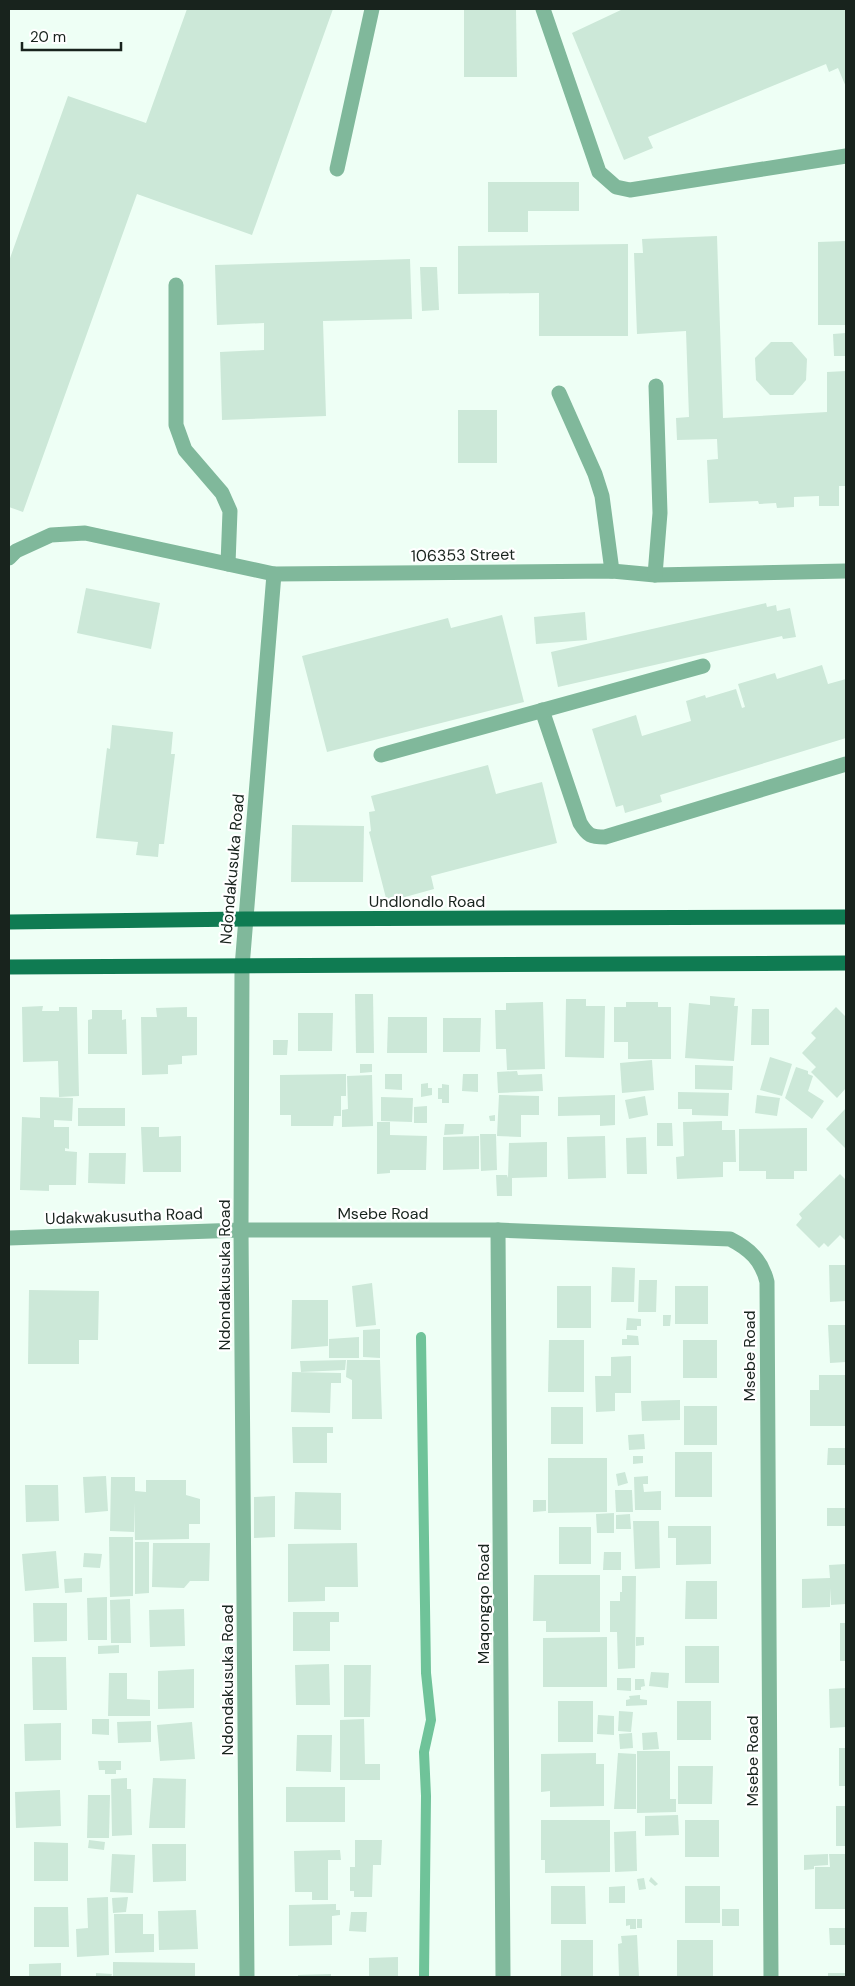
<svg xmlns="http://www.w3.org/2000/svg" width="855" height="1986" font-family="'DM Sans',sans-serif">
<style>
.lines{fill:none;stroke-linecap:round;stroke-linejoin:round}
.stream{stroke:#6fc399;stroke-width:10}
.building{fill:#cce8d8}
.minor{stroke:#80b89b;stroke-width:15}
.major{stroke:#0f7b52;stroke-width:15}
.labels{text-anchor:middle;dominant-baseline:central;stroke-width:4.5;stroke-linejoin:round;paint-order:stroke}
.street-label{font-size:16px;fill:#18231d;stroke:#fff}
</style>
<rect width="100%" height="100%" fill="#eefff5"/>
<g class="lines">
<polyline class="stream" points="421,1337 426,1673 431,1720 424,1752 426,1796 424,1977"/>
</g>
<g class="building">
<polygon points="187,9 333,9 252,235 137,194 23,512 9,507 9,261 68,96 146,123"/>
<polygon points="464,9 516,9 517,77 464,77"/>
<polygon points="623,9 846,9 846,87 838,68 829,72 826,64 648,137 653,148 624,160 572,33"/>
<polygon points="488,182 579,182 579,211 528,211 528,232 488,232"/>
<polygon points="717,236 723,418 827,412 827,372 846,371 846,486 839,486 839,506 819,506 819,496 794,497 794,507 777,508 776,503 759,504 758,501 709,503 707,460 718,459 717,439 677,440 676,418 689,417 686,331 637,334 634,253 643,253 642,239"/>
<polygon points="846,241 846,325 818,325 818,242"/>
<polygon points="628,244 628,336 539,336 539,293 458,294 458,246"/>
<polygon points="410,259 412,319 323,321 326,416 222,420 220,352 264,350 264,323 217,325 215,265"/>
<polygon points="420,267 437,267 439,310 422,311"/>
<polygon points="846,333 846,356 834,356 833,334"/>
<polygon points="771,342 792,342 807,359 806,380 793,395 770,395 756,380 755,358"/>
<rect x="458" y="410" width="39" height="53"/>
<polygon points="86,588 160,603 151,649 77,633"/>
<polygon points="766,603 767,607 776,605 777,611 790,608 796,637 783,639 782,636 558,687 551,652"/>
<polygon points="585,612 587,640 536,644 534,617"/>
<polygon points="502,615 524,702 327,752 302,656 448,618 451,628"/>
<polygon points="822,665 828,684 846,679 846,738 660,795 662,802 625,813 623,805 616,807 592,729 636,715 642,736 691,721 686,701 705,695 706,698 736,689 742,708 745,707 738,684 775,673 777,679"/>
<polygon points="112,725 173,732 171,754 175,754 164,844 159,844 158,857 136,855 138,842 96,838 107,748 110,749"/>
<polygon points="488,765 496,794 542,782 557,843 431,876 434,889 387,902 369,832 371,831 369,812 375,811 371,796"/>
<polygon points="292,825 364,826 363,882 291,882"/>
<polygon points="355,994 373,994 374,1053 356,1053"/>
<polygon points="710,996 735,998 734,1006 738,1006 734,1061 685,1058 689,1003 710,1005"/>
<polygon points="566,999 586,999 586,1006 605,1006 604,1058 565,1057"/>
<polygon points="543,1002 545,1069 507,1070 506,1049 496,1049 495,1010 506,1010 506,1003"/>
<polygon points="626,1002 658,1002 658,1007 671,1007 671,1059 628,1059 628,1042 614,1042 614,1007 626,1007"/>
<polygon points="43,1006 42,1011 59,1011 59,1007 77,1007 79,1096 59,1097 58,1061 23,1062 22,1007"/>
<polygon points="187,1007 187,1017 197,1017 197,1055 182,1056 182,1064 168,1065 168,1074 142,1075 141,1017 157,1017 156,1008"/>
<polygon points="836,1007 846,1017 846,1088 837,1098 811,1072 816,1067 802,1053 816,1038 811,1033"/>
<polygon points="752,1009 769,1009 769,1045 751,1045"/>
<polygon points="92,1010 122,1010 122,1020 126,1019 127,1054 88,1054 88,1020 92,1019"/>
<polygon points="298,1013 333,1013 332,1051 298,1051"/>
<polygon points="388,1017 427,1017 427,1053 387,1053"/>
<polygon points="443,1018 481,1018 480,1052 443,1052"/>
<polygon points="273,1040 288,1040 287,1055 273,1055"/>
<polygon points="770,1057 792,1064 782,1096 760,1090"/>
<polygon points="652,1060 654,1090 622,1093 620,1063"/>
<polygon points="360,1064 372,1064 372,1072 360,1073"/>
<polygon points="695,1065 733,1066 732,1090 695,1089"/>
<polygon points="796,1067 808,1071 808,1074 813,1076 808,1091 824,1101 812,1119 785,1098"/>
<polygon points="517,1071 518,1075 542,1074 543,1091 498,1093 497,1072"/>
<polygon points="346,1074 346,1096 341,1096 341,1116 334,1116 333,1126 291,1126 291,1115 280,1115 280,1075"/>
<polygon points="385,1074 402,1074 402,1090 385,1089"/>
<polygon points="463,1074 478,1074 478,1092 462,1091"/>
<polygon points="372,1075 373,1126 342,1127 342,1110 348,1109 347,1076"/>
<polygon points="428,1083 428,1088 432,1088 432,1095 421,1097 421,1084"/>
<polygon points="442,1084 449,1085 449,1103 442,1103 442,1099 438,1099 438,1088 442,1088"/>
<polygon points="678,1092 729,1093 728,1116 692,1115 692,1109 678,1109"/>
<polygon points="499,1095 539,1096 539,1115 521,1115 521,1137 497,1136"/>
<polygon points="615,1095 615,1125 600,1126 600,1115 558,1116 558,1097"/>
<polygon points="757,1095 780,1098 777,1116 755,1113"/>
<polygon points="645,1096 648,1115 629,1119 625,1100"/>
<polygon points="40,1097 73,1098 72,1121 54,1120 54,1127 69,1127 69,1149 65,1148 65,1151 77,1152 76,1185 49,1185 49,1191 20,1190 22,1117 40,1118"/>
<polygon points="381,1097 413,1098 412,1122 381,1121"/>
<polygon points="427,1106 427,1123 414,1123 414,1107"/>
<rect x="78" y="1108" width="47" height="18"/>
<polygon points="846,1108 846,1149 826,1129"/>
<polygon points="495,1115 495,1121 490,1121 489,1116"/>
<polygon points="722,1121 722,1130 735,1130 736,1162 723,1162 723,1177 677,1179 676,1157 684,1156 683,1122"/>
<polygon points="377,1122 390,1122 390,1135 427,1136 426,1170 390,1170 390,1173 377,1174"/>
<polygon points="657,1123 672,1123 673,1146 657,1146"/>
<polygon points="445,1124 464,1124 463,1134 444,1135"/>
<polygon points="141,1127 159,1127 159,1137 181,1136 181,1172 143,1172"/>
<polygon points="807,1128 807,1171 794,1171 794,1179 766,1179 766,1171 739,1171 739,1129"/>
<polygon points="480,1134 496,1134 497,1170 481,1171"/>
<polygon points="479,1136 479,1169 443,1170 443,1137"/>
<polygon points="605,1136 606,1178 568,1179 567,1137"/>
<polygon points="646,1137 647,1174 627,1174 626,1138"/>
<polygon points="547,1142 547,1177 512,1178 512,1196 497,1196 496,1175 507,1175 508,1178 509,1143"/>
<polygon points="89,1153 126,1153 125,1184 88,1183"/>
<polygon points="840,1174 846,1180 846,1241 840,1235 828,1247 824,1243 819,1248 796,1225 802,1218 799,1214"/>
<polygon points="829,1265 846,1265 846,1301 830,1302"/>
<polygon points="612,1267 635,1268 634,1302 611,1302"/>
<polygon points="639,1280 657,1280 656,1312 638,1312"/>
<polygon points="372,1283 376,1325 356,1327 352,1286"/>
<rect x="557" y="1286" width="34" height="42"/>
<rect x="675" y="1286" width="33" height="38"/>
<polygon points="29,1290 99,1291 98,1340 79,1340 79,1364 28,1364"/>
<polygon points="292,1300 328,1300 328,1346 291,1349"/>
<polygon points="663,1315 671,1315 670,1326 663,1326"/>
<polygon points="627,1318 641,1319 641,1326 637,1326 637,1330 626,1330"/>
<polygon points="828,1325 846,1325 846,1362 830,1363"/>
<polygon points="380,1329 380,1358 363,1357 363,1330"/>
<polygon points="627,1335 638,1336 639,1345 622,1345 622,1339 627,1339"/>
<polygon points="359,1337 359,1358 329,1358 329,1339"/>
<polygon points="549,1340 584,1340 584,1392 548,1392"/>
<rect x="683" y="1340" width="34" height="38"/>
<polygon points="631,1356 631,1393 615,1393 615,1411 596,1412 595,1376 611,1376 611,1357"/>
<polygon points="346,1360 345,1370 301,1372 300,1361"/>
<polygon points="347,1360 380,1360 382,1419 352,1419 352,1380 346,1377"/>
<polygon points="292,1372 341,1373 341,1383 331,1383 330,1413 291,1412"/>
<polygon points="819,1375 846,1375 846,1426 810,1426 810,1390 819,1390"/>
<polygon points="680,1400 680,1420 642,1421 641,1401"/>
<rect x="684" y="1406" width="33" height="39"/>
<rect x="551" y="1407" width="32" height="37"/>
<polygon points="292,1427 333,1427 333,1433 327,1433 327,1463 293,1463"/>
<polygon points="644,1434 645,1449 629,1450 628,1435"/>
<polygon points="828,1448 846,1448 846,1465 827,1465"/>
<rect x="675" y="1452" width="37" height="45"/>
<polygon points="633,1456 643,1456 643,1463 633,1464"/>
<polygon points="548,1458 607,1458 607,1512 548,1513"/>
<polygon points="625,1472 628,1483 618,1486 616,1474"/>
<polygon points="106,1476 108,1511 85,1513 83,1477"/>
<polygon points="648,1476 648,1484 643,1484 644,1492 661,1491 661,1510 635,1510 634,1477"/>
<polygon points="111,1477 135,1477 135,1491 146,1492 146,1480 186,1480 186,1495 200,1499 200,1524 189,1524 189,1539 135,1540 134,1502 134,1532 110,1531"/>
<polygon points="25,1485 58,1485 59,1521 26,1522"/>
<polygon points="615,1490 632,1490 633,1512 616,1512"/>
<polygon points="295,1492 341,1493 341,1530 294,1529"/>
<polygon points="275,1496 275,1537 254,1538 254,1497"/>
<polygon points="533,1500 546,1500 546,1511 533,1512"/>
<rect x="827" y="1508" width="19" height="18"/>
<polygon points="614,1513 614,1533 597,1533 596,1514"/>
<polygon points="630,1514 631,1529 616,1529 616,1515"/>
<polygon points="633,1521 659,1521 660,1568 635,1569"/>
<polygon points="668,1526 711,1526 711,1564 676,1565 676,1538 668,1538"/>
<rect x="559" y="1527" width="32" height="37"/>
<polygon points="109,1537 133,1537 133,1596 110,1597"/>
<polygon points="135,1542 149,1542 149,1593 135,1594"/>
<polygon points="153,1543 210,1543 209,1581 190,1581 184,1588 152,1587"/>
<polygon points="357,1543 358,1587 325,1587 325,1601 288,1602 288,1544"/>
<polygon points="56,1551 59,1588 25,1591 22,1554"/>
<polygon points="604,1552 621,1552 621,1570 603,1570"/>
<polygon points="84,1553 102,1554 100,1568 83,1567"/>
<polygon points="846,1564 846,1604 831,1605 830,1588 830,1607 802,1608 802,1579 830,1578 829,1565"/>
<polygon points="534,1575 600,1575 600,1632 546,1632 546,1621 533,1621"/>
<polygon points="622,1576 636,1576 635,1668 618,1669 617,1632 610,1632 610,1601 620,1601 620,1592 622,1592"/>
<polygon points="82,1578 82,1592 65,1593 64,1579"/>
<polygon points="686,1581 717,1581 717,1619 685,1619"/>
<polygon points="107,1597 107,1640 88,1640 87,1598"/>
<polygon points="130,1599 131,1643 111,1643 110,1600"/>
<polygon points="33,1603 67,1603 67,1641 34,1642"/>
<polygon points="184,1609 185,1646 150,1647 149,1610"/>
<polygon points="293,1612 339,1612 339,1622 330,1622 330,1651 293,1651"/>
<rect x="840" y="1623" width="6" height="38"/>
<polygon points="607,1637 607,1687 543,1687 543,1638"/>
<polygon points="636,1637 644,1637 644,1645 636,1646"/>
<polygon points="119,1645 119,1653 98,1654 98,1646"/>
<rect x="685" y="1646" width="34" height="37"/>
<polygon points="32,1657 66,1657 67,1710 33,1710"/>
<polygon points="329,1664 330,1705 296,1705 295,1665"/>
<polygon points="344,1665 371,1665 370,1717 344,1717"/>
<polygon points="194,1669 194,1708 158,1709 158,1671"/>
<polygon points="651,1672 669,1673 668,1688 649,1686"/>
<polygon points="109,1673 127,1673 127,1699 150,1700 150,1716 108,1716"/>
<polygon points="617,1678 631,1678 631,1691 617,1690"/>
<polygon points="635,1679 644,1679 645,1686 641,1687 641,1690 635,1690"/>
<polygon points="846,1688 846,1727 830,1728 829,1689"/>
<polygon points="640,1695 640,1699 647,1700 647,1705 626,1706 626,1700 630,1699 629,1696"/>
<rect x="558" y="1701" width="35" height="41"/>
<rect x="677" y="1701" width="34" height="39"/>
<polygon points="619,1711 633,1712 631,1732 618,1731"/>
<polygon points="598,1715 614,1716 614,1735 597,1734"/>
<polygon points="92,1719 109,1719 109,1735 92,1734"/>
<polygon points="364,1719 365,1764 380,1764 380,1780 340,1780 340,1720"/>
<polygon points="151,1721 151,1742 118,1743 117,1722"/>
<polygon points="192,1722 195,1759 160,1761 157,1725"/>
<polygon points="61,1723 61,1760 25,1761 24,1724"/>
<polygon points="657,1732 659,1749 643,1750 642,1733"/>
<polygon points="632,1733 633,1748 620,1749 619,1734"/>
<polygon points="297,1735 332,1735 331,1772 296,1771"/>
<rect x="839" y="1748" width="7" height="38"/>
<polygon points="637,1751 670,1751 670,1799 676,1799 676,1812 637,1813"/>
<polygon points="596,1753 596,1764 604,1764 604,1806 550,1807 550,1791 541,1792 541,1754"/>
<polygon points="618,1753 636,1754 636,1809 614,1809"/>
<polygon points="98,1761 121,1761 121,1770 116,1770 116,1774 105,1774 105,1770 99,1770"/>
<polygon points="678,1766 713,1766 712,1804 678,1804"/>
<polygon points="127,1778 127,1789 131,1789 132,1835 112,1836 111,1779"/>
<polygon points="153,1778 186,1779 185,1828 149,1828"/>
<rect x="286" y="1787" width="59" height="35"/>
<polygon points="60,1790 61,1826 16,1828 15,1792"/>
<polygon points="88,1795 110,1795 109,1838 87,1838"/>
<rect x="836" y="1806" width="10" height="40"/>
<polygon points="678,1815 679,1835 645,1836 645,1816"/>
<polygon points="541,1820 610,1820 610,1872 545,1873 545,1860 541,1860"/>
<rect x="685" y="1820" width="34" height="37"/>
<polygon points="636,1831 637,1871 615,1872 614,1832"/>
<polygon points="89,1840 105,1842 104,1850 88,1848"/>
<polygon points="355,1840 382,1840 381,1865 373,1865 372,1897 354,1897 354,1891 350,1891 350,1867 355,1867"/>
<polygon points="34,1842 68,1843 68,1881 34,1881"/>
<polygon points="152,1844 186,1844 186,1881 153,1882"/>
<polygon points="340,1850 341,1860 328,1860 328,1900 312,1900 312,1892 295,1892 294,1851"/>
<polygon points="112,1854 135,1855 133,1893 110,1892"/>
<polygon points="828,1854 828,1865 814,1866 814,1869 804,1870 804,1855"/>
<polygon points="829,1854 846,1854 846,1909 815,1909 815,1867 830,1867"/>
<polygon points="651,1877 658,1884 655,1886 649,1881"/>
<polygon points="644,1878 646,1889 639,1890 637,1879"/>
<polygon points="551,1886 585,1886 586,1924 551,1924"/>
<polygon points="625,1886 625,1903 609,1903 609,1887"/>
<rect x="685" y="1886" width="35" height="37"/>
<polygon points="108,1897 109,1955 77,1957 76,1929 88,1928 87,1898"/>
<polygon points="128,1897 126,1912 113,1913 112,1898"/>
<polygon points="336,1904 336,1910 340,1910 340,1915 332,1916 332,1945 289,1946 289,1905"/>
<polygon points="34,1907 68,1907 69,1947 34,1947"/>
<rect x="722" y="1909" width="17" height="17"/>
<polygon points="196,1910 198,1949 159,1950 158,1911"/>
<polygon points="351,1912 367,1912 366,1932 349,1931"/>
<polygon points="114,1914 143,1914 143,1934 154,1934 154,1952 115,1953"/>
<polygon points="626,1919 636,1919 636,1929 630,1929 630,1925 626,1926"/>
<rect x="637" y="1919" width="5" height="9"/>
<polygon points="829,1928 846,1928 846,1945 830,1945"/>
<polygon points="637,1935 639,1977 619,1977 618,1944 622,1943 621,1936"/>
<rect x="561" y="1940" width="32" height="37"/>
<rect x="677" y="1940" width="36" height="37"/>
<polygon points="398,1957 398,1977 369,1977 369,1958"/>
<polygon points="113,1962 195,1963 195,1977 113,1977"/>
<polygon points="61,1963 61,1977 29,1977 29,1964"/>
<polygon points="96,1973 112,1974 111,1977 96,1977"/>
<rect x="828" y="1973" width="18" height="4"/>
<polygon points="331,1974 331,1977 298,1977 298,1975"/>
</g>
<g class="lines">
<g class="minor">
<polyline points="543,9 599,172 616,187 630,190 846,156"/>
<polyline points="337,169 372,9"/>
<polyline points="176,285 176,425 185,450 222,493 230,511 228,564"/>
<polyline points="559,393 595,474 602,496 612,571"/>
<polyline points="9,558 16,551 51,535 85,533 274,574 612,571 655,575 846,571"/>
<polyline points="655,575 660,513 656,386"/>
<path d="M542,710l38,113c8,13 11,14 25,14l241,-73"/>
<polyline points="381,755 703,666"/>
<polyline points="498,1230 503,1977"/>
<path d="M9,1238l232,-8h257l232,9c20,10 32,22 37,43l4,695"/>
<polyline points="247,1977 241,1230 242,967 274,574"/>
</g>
<g class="major">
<polyline points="9,922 245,919 846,917"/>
<polyline points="9,967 846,963"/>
</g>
</g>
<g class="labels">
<g class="street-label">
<text transform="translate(463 555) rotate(-1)">106353 Street</text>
<text transform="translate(232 869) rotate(-85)">Ndondakusuka Road</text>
<text x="427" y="901">Undlondlo Road</text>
<text x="383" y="1213">Msebe Road</text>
<text transform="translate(124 1216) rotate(-2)">Udakwakusutha Road</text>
<text transform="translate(224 1275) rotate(-90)">Ndondakusuka Road</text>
<text transform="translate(749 1356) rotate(-90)">Msebe Road</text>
<text transform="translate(483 1604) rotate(-90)">Maqongqo Road</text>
<text transform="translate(227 1680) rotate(-90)">Ndondakusuka Road</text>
<text transform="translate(752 1761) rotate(-90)">Msebe Road</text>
</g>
</g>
<rect width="855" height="1986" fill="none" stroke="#18231d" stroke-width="20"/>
<path d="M22 42v8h99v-8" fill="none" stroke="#18231d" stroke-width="2.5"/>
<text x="30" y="42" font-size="15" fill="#18231d" stroke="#ffffff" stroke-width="4" paint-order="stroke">20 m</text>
</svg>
